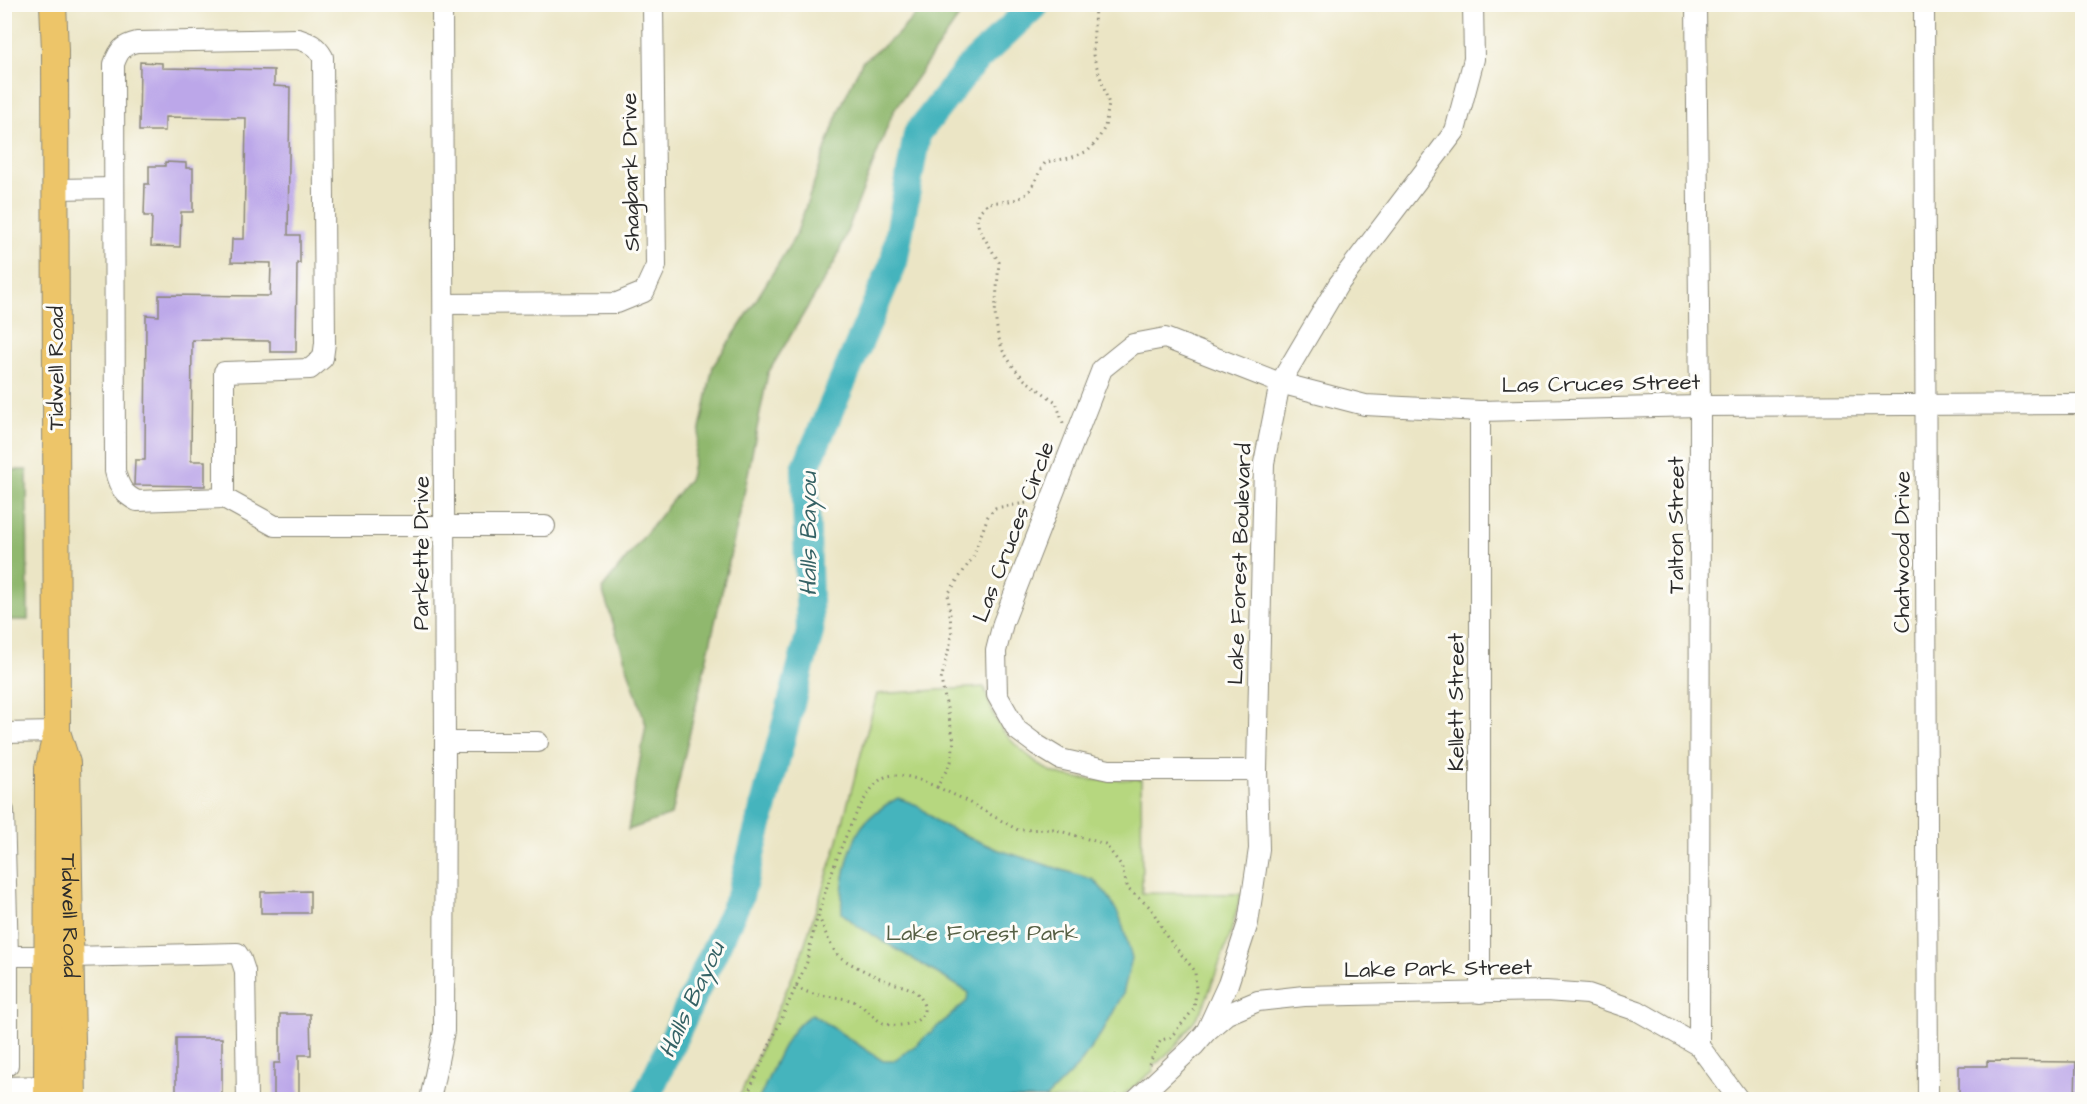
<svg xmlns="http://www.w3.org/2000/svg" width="2087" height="1104" font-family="'Architects Daughter',sans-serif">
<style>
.green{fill:#b6d77f;stroke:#708155;stroke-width:1.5}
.forest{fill:#90b86e;stroke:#5e724c;stroke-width:1.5}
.water{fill:#44b4bd;stroke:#387074;stroke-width:1.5}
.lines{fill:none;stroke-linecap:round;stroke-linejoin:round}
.river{stroke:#44b4bd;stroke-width:28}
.building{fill:#bca7e9}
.minor-casing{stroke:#8b8878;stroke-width:22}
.major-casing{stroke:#8b8878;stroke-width:28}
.path{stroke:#8b8878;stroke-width:3;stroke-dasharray:1.5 4.5;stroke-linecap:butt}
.minor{stroke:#fff;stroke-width:20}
.major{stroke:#edc569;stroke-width:26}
.labels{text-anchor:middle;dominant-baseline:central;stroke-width:6;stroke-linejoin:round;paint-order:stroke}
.street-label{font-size:22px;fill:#2b2b2b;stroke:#fdfcf7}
.park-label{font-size:22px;fill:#555f44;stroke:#fdfcf7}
.water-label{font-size:24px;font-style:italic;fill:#356265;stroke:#fdfcf7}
</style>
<rect width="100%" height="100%" fill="#fdfcf7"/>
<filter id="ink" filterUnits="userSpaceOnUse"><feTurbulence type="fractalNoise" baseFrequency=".0167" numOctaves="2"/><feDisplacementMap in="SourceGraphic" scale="12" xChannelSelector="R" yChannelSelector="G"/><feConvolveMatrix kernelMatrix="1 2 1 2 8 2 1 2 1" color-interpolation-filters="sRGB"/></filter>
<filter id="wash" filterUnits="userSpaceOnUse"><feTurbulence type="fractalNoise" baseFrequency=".008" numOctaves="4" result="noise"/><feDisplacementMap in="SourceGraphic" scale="24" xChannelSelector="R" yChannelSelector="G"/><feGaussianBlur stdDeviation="1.35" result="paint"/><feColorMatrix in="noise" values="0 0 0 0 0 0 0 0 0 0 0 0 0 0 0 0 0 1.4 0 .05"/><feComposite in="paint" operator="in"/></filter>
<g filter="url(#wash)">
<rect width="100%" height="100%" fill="#ebe5c5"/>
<path class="green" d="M984,687c9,30 15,45 40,65 7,5 14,13 22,17 28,15 65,10 95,10l1,114 99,1 -11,41 -27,73 -26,37 -23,21 -1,5 -35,28 -380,1 61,-139 36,-110 42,-157z"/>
<g class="forest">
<polygon points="924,5 967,5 893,112 836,260 768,373 742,504 671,815 628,830 646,725 602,589 690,478 713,366 745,318 796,235 839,110 862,62 897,35"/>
<polygon points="4,470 27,470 28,620 5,620"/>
</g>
<path class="water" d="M898,798l19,7 23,19 56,25 98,31 14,16 12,21 12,41 -9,36 -20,37 -25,35 -33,33h-286c14,-29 24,-67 53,-85l71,47h10l23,-16 51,-44 1,-9 -109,-65 -17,-14c-2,-26 5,-60 17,-82 8,-14 25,-26 39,-33z"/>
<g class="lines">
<polyline class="river" points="645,1100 740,896 810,632 805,469 894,262 917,134 971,65 1036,4"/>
</g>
<g id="blocks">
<g class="building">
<polygon points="140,62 162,63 162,68 274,70 274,86 290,87 288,235 300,235 300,263 297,263 296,352 270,352 270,341 192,340 191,461 205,461 205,486 134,485 135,460 145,460 146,315 159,316 159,295 270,296 271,263 231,262 232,239 244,239 246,118 165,117 165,131 139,131"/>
<polygon points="165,162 186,163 186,168 193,168 193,212 181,212 180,247 151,246 152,216 144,216 145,184 149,184 149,166 165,166"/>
<polygon points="310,891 310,913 261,913 261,892"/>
<polygon points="280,1014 310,1014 311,1055 299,1055 299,1100 274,1100 274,1063 280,1063"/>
<rect x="176" y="1038" width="46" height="62"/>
<polygon points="1987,1061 2076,1062 2075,1100 1959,1100 1959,1066 1987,1066"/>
</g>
</g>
</g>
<g filter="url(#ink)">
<use href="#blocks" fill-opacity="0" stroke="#8b8878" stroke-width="1.5"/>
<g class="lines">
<defs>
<g id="minor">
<polyline points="1696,4 1700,406 1699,1046"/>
<polyline points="1924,4 1928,1100"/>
<path d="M298,39c12,4 18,6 25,18l2,286 -2,15 -13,11 -86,3v126l-87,3c-14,-7 -18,-14 -22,-30l-1,-407c5,-14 9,-19 23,-22z"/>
<polyline points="56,189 114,188"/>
<polyline points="444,304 617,303 644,292 656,266 653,4"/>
<polyline points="224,498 275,526 545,526"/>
<polyline points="4,733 57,732"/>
<polyline points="445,742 538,742"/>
<polyline points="1257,770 1109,770 1060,759 1037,745 1017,730 997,695 996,651 1003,623 1102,369 1133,344 1165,338 1280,383 1365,405 1480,411 1700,406 2082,404"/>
<polyline points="4,811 8,956 8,1065 4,1065"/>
<polyline points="4,956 47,956"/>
<polyline points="71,957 237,953 241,959 245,971 247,1100"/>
<polyline points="1480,993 1480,411"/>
<polyline points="1206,1032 1228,984 1248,923 1259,849 1257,770 1264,463 1280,383 1338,285 1455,131 1474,59 1473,4"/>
<polyline points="4,1087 47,1086"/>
<polyline points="430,1100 444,1031 445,742 442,4"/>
<polyline points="1136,1100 1194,1046 1206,1032 1227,1014 1258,1001 1304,996 1546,991 1588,994 1638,1011 1699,1046 1739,1100"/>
</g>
<g id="major">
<path id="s1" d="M58,735l9,28 6,337"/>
<polyline points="47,1100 48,768 57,732 55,50 53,4"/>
</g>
</defs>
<use href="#minor" class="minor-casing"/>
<use href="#major" class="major-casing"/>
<g class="path">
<path d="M1063,423l-7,-21 -31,-22 -11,-12 -11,-17 -5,-15 -3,-22 4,-52 -20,-33 -2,-10 3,-8 8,-8c15,-2 35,0 44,-16 5,-8 7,-17 14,-25l24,-4 18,-7 9,-10 8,-14 4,-23 -16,-49 2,-51"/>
<polyline points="937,787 961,798 1018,830 1053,829 1105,844 1121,865 1128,889 1151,908 1167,937 1195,971 1196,992 1194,1009 1170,1038 1161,1040 1149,1064"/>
<path d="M796,986c18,13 37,8 57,15 11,4 19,17 30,22 13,6 48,1 40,-20 -5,-16 -20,-16 -33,-21 -10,-3 -48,-21 -53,-28 -8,-10 -13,-25 -18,-37"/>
<path d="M745,1100l62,-138c6,-40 43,-158 73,-182 15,-12 42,1 57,7l14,-25 3,-21 -13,-61 11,-44 -4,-42 25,-37 15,-41 7,-8 32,-5 6,-5"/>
<polyline points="1111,1100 1119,1093"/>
</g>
<use href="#minor" class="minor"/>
<use href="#major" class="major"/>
</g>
</g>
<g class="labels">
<g class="street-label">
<text transform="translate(631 172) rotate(-91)">Shagbark Drive</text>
<text transform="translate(56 368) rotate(-90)">Tidwell Road</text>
<text transform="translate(1601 384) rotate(-1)">Las Cruces Street</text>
<text transform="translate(1676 525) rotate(-90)">Talton Street</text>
<text transform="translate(1014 532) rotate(-69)">Las Cruces Circle</text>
<text transform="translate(1902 552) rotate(-90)">Chatwood Drive</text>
<text transform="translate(421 553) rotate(-90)">Parkette Drive</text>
<text transform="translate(1240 564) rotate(-88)">Lake Forest Boulevard</text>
<text transform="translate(1456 702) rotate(-90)">Kellett Street</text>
<text stroke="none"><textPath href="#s1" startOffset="182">Tidwell Road</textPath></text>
<text transform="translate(1438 969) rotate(-1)">Lake Park Street</text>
</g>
<g class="park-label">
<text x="982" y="933">Lake Forest Park</text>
</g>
<g class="water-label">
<text transform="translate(809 534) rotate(-90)">Halls Bayou</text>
<text transform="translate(692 1000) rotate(-65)">Halls Bayou</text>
</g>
</g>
<rect width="2087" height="1104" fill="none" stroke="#fdfcf7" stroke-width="24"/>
</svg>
